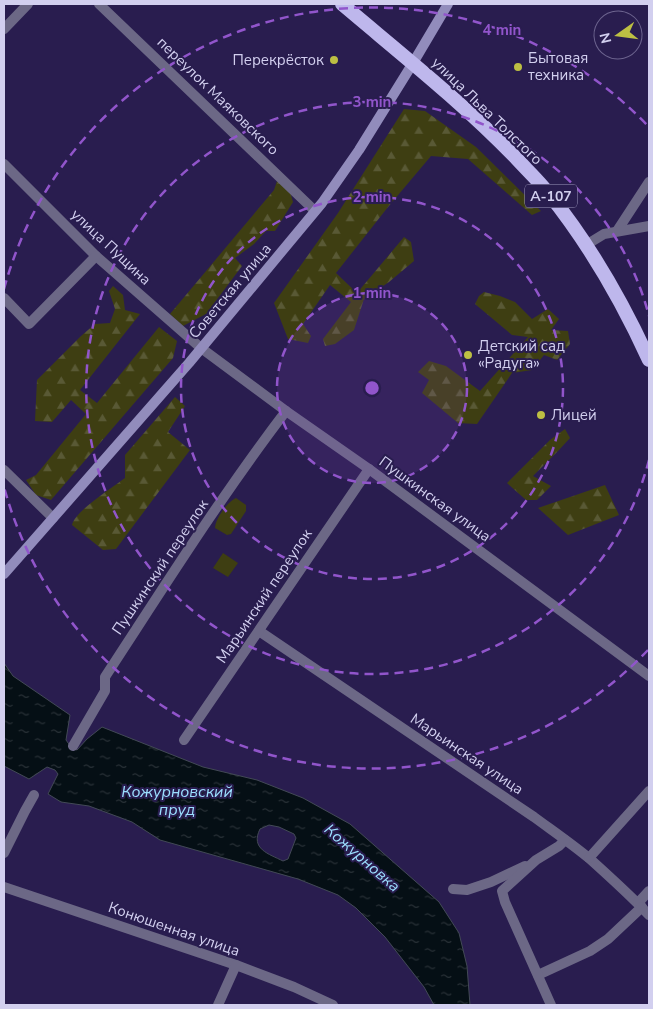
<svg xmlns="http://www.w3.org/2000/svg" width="653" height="1009" font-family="'Nunito Sans',sans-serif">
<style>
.forest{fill:url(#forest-firs)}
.green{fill:#3e3e12}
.water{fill:url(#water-ripples);stroke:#424956;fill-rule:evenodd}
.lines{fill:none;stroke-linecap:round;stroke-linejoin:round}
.minor{stroke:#6c6886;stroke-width:10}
.tertiary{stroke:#6c6886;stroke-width:10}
.secondary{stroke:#928cbc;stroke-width:10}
.trunk{stroke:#beb7ec;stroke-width:14}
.ring{fill:none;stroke:#9155cb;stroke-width:2.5;stroke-dasharray:9 6}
.poi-dot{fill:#bdbf43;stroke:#291d4f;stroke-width:2}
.labels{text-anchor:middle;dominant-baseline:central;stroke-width:4;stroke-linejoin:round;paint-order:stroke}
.shield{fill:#291d4f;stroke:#9f9abf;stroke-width:1}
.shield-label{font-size:14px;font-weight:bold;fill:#d2cfef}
.poi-label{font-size:15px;fill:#d2cfef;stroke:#291d4f;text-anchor:start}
.street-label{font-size:15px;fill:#d2cfef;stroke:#291d4f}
.water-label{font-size:16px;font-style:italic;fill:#9bdefe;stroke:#291d4f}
.centre{fill:#9155cb;stroke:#291d4f;stroke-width:2.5}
.ring-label{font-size:15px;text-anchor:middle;font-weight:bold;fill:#9155cb;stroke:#291d4f;stroke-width:4;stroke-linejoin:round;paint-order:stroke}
</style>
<defs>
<pattern id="forest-firs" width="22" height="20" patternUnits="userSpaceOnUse" patternTransform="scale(1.25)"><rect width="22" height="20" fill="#3e3e12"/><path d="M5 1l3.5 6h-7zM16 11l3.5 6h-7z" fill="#595935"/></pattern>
<pattern id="water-ripples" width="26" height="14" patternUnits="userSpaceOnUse" patternTransform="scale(1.25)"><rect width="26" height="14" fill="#050f15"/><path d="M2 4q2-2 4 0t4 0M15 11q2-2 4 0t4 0" fill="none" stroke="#293137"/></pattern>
</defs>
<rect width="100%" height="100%" fill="#291d4f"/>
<g class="forest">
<polygon points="404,109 425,111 476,147 541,211 532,215 468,159 431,156 388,207 336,273 357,293 404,237 411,242 414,261 389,282 364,299 354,330 335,344 325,346 323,339 351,302 330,285 303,324 311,336 308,343 288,339 274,303 338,213"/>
<polygon points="277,181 289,188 293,202 275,231 266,231 254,244 235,258 242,266 206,314 183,326 170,314 274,190"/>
<polygon points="113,286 123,295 125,310 140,314 80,390 97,403 159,327 177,341 173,358 51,500 36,495 26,480 36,475 86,414 71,400 52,422 35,421 37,380 81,336 95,324 110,323 115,309 109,291"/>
<polygon points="484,292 500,296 515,302 532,319 548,309 559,319 551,330 568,331 570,344 557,360 544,355 532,370 512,373 477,424 458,423 422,393 429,380 418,372 429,361 446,366 480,391 528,337 512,335 475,304 479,296"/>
<path d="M175,397l10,9 -17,26 22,18 -74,99 -13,1 -31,-25c3,-14 40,-37 53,-47v-23z"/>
<polygon points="565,429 570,438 559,450 533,476 551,486 537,500 526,500 507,483 550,440"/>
<polygon points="605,485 619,515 568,535 538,508"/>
</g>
<g class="green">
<path d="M236,498l10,7v6l-15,23 -4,1 -12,-7c0,-9 13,-27 21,-30z"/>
<polygon points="223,553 238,563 228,577 213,568"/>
</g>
<path class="water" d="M4,663l9,13 57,39 -4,25 5,7 6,3 10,-11 15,-12 101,40 54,13 46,18 47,26 89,78 20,31 8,33 3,39h-36l-10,-18 -39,-50 -29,-29 -18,-13 -40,-16 -138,-39 -28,-18 -43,-16 -28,-4 -13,-8 10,-20 -3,-4 -8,-3 -18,12 -25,-13zM269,825l10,2 15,7 2,4 -8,21 -5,2c-14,-7 -33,-12 -23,-32z"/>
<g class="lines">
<g class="minor">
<polyline points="4,29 28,4"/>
<polyline points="4,164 96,256 201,348 286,411 369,469 649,676"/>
<polyline points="617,231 649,182"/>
<polyline points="586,245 604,234 649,226"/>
<polyline points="4,298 29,324 96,256"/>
<path d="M259,631l275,186c19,14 38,27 56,42 20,18 40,36 59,56"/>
<polyline points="184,740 369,469"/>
<path d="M73,746l32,-55v-14c59,-90 116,-181 181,-266"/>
<polyline points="4,853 25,811 34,795"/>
<polyline points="589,858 649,791"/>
<polyline points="4,887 236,965 294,987 333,1005"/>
<polyline points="453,889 467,890 491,882 525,866"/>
<polyline points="638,903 649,891"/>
<polyline points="538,975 590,951 608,939 642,907"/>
<polyline points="218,1005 236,965"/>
<polyline points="551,1005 505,902 502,891 536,860 559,846 565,840"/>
</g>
<g class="tertiary">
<polyline points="99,4 315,211"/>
<polyline points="4,470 53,518"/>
</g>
<polyline class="secondary" points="4,574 189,363 322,203 359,150 413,63 448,4"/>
<path class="trunk" d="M342,4c59,50 120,98 174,154 11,12 23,23 33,36 41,51 73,107 100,166"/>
</g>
<circle cx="372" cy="388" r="95" fill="#9155cb" fill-opacity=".12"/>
<g class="ring">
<circle cx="372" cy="388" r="95"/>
<circle cx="372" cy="388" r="191"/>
<path d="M649 460A286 286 0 1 1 649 316"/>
<path d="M648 650A381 381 0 0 1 4 487M4 289A381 381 0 0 1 648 126"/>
</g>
<g class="poi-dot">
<circle cx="334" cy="60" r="5"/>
<circle cx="518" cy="67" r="5"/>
<circle cx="468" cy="355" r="5"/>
<circle cx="541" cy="415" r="5"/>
</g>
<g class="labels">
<rect class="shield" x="525" y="184.5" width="52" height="23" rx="4"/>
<g class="shield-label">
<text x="551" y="196">А-107</text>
</g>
<g class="poi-label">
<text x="528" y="58">Бытовая<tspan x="528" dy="17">техника</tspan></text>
<text x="324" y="60" text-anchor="end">Перекрёсток</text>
<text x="478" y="346">Детский сад<tspan x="478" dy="17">«Радуга»</tspan></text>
<text x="551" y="415">Лицей</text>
</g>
<g class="street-label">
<text transform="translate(218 96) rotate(44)">переулок Маяковского</text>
<text transform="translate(487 111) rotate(44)">улица Льва Толстого</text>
<text transform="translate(111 247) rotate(43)">улица Пущина</text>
<text transform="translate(230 291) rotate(-50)">Советская улица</text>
<text transform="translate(435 499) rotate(36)">Пушкинская улица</text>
<text transform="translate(160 567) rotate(-56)">Пушкинский переулок</text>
<text transform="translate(264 596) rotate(-56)">Марьинский переулок</text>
<text transform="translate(467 754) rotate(34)">Марьинская улица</text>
<text transform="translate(174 929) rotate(19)">Конюшенная улица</text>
</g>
<g class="water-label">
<text x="177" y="792">Кожурновский<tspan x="177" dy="18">пруд</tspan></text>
<text transform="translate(362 858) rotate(41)">Кожурновка</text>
</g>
</g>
<circle cx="372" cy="388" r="8" class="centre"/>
<g class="ring-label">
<text x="502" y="35">4 min</text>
<text x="372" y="107">3 min</text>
<text x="372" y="202">2 min</text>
<text x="372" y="298">1 min</text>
</g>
<rect width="653" height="1009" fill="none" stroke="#d2cfef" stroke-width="10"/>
<g transform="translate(618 35) rotate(256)"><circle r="24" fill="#291d4f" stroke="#6d648f"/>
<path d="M0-4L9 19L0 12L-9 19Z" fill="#bdbf43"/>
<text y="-8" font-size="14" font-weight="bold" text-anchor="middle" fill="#d2cfef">N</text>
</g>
</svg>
